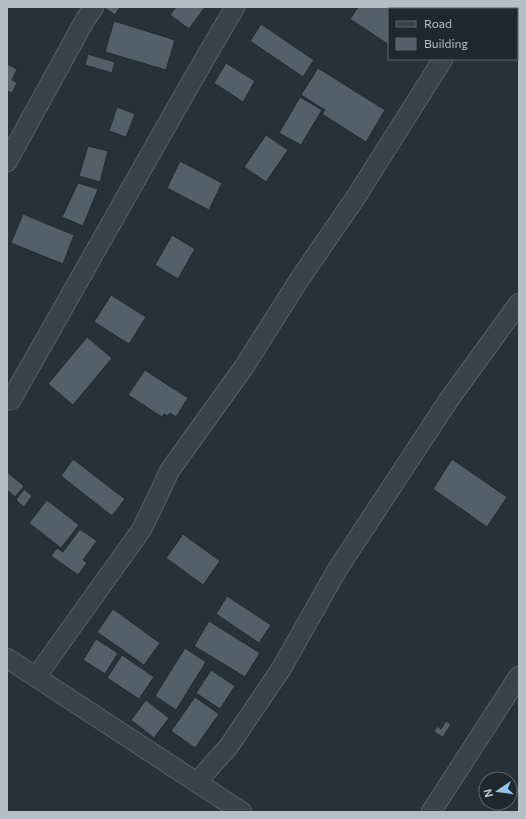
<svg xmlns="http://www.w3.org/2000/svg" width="526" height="819" font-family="Commissioner,sans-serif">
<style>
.building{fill:#546069;stroke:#202a30}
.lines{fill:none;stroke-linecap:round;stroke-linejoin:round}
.minor-casing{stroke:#576167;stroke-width:21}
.minor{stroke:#394349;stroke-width:19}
</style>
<rect width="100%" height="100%" fill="#263139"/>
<g class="building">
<polygon points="103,7 120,7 115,15"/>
<polygon points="176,7 205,7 189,29 170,15"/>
<polygon points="358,7 395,7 398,9 389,9 389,45 350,19"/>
<polygon points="404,7 438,7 436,9 407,9"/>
<polygon points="499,7 519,7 519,23 517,27 517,9 498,9"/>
<polygon points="114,21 175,40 166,70 105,52"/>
<polygon points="261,24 314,60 303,77 250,41"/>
<polygon points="88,54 115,62 112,73 85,65"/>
<polygon points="226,63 255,81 243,102 214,83"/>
<polygon points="7,64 17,69 12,80 17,83 12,93 7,91"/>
<polygon points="318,68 385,110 366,142 322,114 325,110 301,95"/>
<polygon points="300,97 322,110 301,145 279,133"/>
<polygon points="117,107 135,114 126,137 109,131"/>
<polygon points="266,135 288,150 266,182 244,167"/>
<polygon points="88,146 108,151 100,182 79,176"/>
<polygon points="180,161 222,183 209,210 167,188"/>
<polygon points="78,183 98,189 83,226 62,217"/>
<polygon points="23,214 74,235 63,264 11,243"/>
<polygon points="172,235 195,249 178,279 155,265"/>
<polygon points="111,295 146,317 129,344 94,322"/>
<polygon points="87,337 112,358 73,405 48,384"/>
<polygon points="145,370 188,398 176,417 170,413 168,416 164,414 162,417 128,395"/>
<polygon points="73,459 125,499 112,516 61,476"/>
<polygon points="452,459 507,497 487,527 433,489"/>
<polygon points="7,472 24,486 15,497 7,490"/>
<polygon points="24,489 32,496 24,507 16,500"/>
<polygon points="47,500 79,525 61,548 29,523"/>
<polygon points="80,529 97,541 83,560 87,563 78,575 51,556 57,548 63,552"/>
<polygon points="183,534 220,561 203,585 166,558"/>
<polygon points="227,596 271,625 259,643 216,614"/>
<polygon points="113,609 160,643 144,665 97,632"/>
<polygon points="209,621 260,653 245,677 194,646"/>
<polygon points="96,639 118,653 105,674 83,660"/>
<polygon points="185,648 206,662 176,710 155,696"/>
<polygon points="122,655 154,677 139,699 107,678"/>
<polygon points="211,670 235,686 220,709 196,693"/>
<polygon points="195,697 219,714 195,748 171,731"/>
<polygon points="146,700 169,718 154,738 131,720"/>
<polygon points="446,721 451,724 443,737 434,732 437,726 441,729"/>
</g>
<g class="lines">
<defs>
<g id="minor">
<polyline points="475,9 476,7"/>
<polyline points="7,162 85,20 94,7"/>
<polyline points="11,400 189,86 235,7"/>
<polyline points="7,658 242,812"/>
<polyline points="36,677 142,529 170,470 244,367 299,280 356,197 443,59"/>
<polyline points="197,782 229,746 281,669 337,570 448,401 519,303"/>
<polyline points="431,812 519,676"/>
</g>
</defs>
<use href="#minor" class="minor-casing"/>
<use href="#minor" class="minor"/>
</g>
<rect width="526" height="819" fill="none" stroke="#b5bec5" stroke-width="16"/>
<rect x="388" y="8" width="130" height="52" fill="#1e282e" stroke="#5a646a"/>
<rect x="396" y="21" width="20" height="6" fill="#394349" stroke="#5a646a"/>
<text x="424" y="28" font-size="12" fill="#b5bec5">Road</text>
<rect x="396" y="38" width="20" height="12" fill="#546069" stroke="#5a646a"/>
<text x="424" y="48" font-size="12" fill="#b5bec5">Building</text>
<g transform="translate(498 791) rotate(257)"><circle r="19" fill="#1e282e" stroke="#5a646a"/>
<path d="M0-3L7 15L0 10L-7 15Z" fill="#95c3ea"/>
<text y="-6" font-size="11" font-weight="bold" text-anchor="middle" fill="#b5bec5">N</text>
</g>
</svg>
